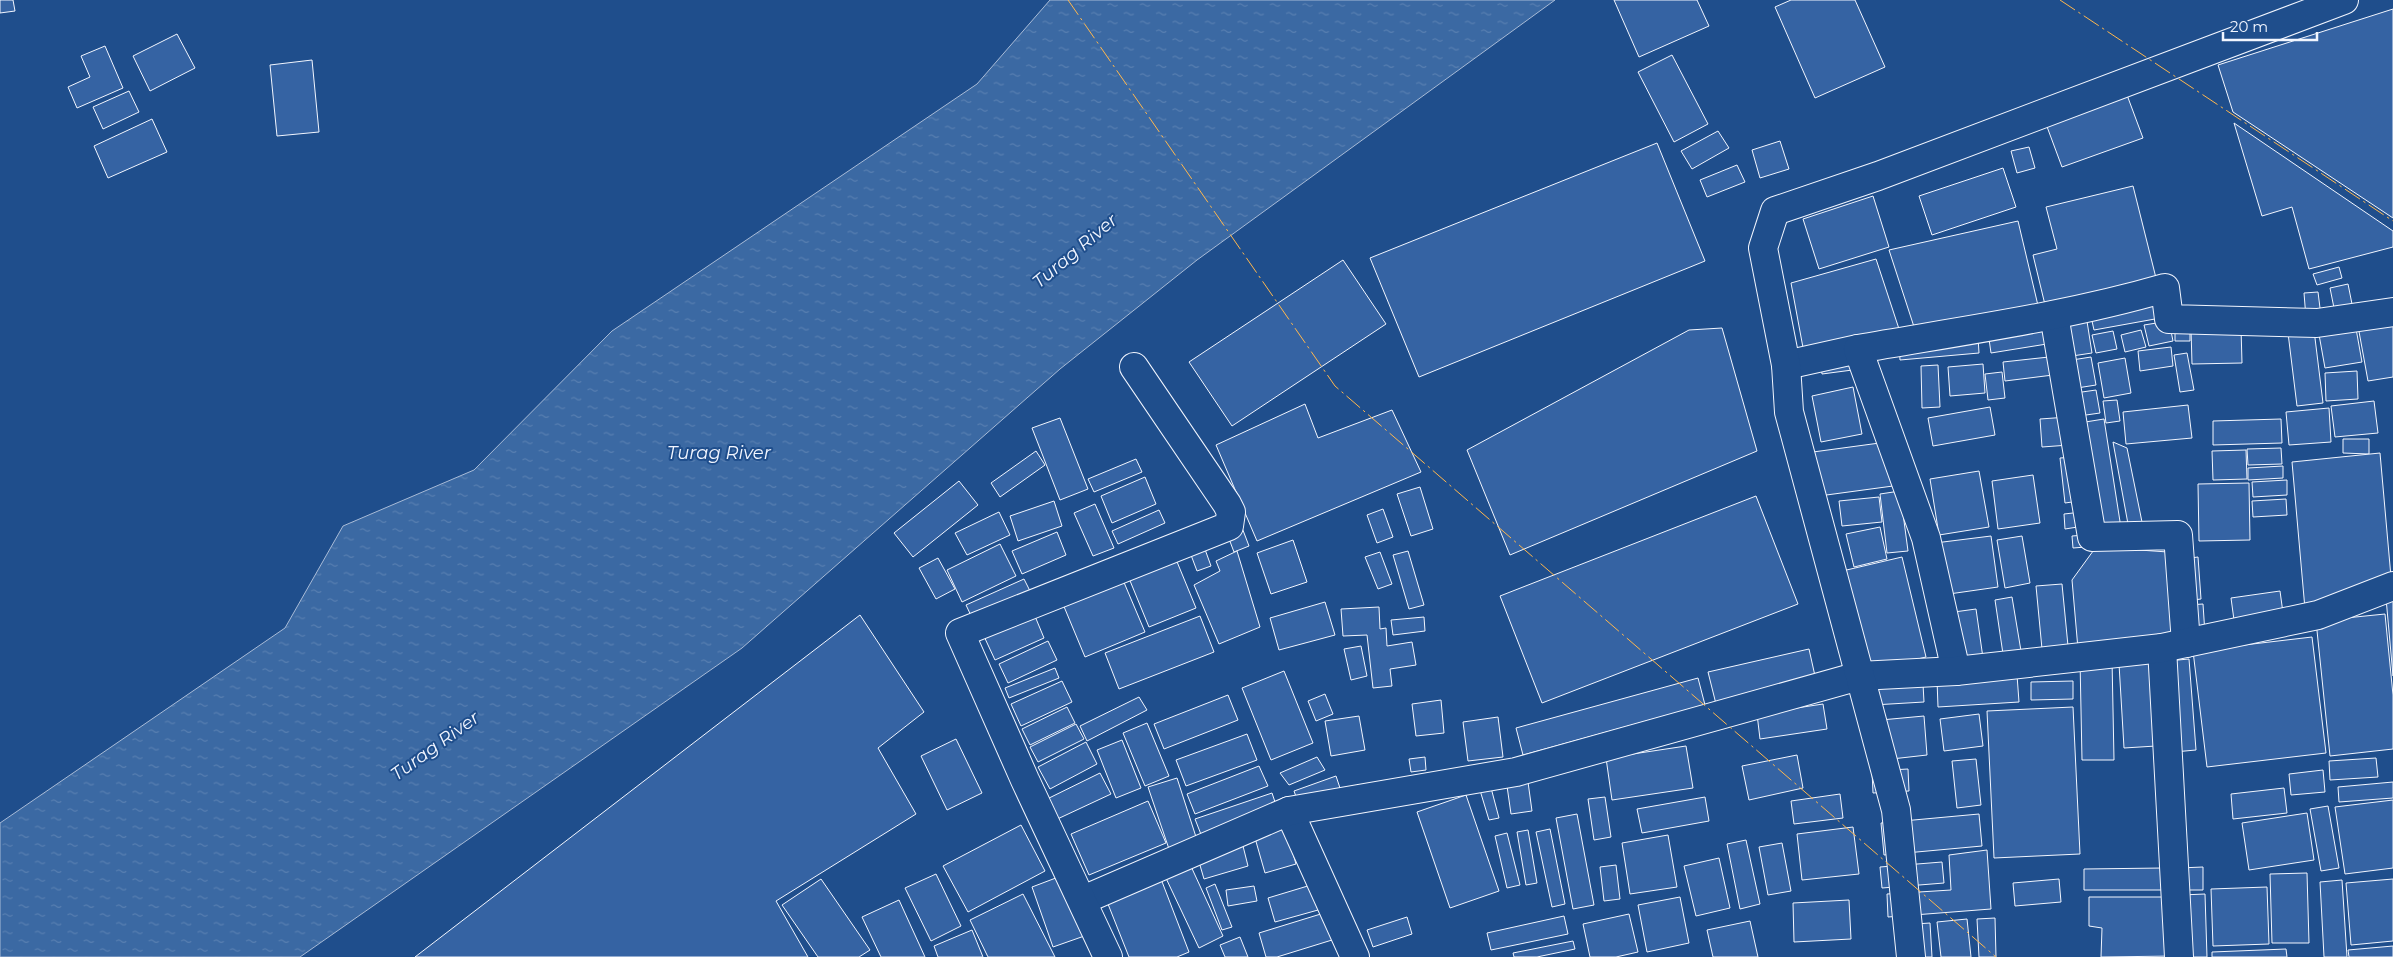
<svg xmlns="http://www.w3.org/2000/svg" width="2393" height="957" font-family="Montserrat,sans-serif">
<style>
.water{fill:url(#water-ripples);stroke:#a8bbd7}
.building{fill:#3563a3;stroke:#f2f6ff}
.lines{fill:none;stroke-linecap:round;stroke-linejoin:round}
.minor-casing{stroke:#f2f6ff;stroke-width:30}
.minor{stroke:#1f4e8c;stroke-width:28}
.power{stroke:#ffb74d;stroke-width:1;stroke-dasharray:18 4 2.5 4;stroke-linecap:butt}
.labels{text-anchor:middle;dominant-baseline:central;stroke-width:4;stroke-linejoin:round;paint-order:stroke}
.water-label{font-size:18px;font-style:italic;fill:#f2f6ff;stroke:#1f4e8c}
</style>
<defs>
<pattern id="water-ripples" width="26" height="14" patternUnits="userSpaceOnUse" patternTransform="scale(1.25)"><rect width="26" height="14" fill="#3b69a3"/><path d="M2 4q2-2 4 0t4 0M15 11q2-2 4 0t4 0" fill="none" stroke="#587fb1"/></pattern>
</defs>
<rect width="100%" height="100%" fill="#1f4e8c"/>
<polygon class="water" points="1050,0 1555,0 1197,260 1060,369 742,648 300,957 0,957 0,823 285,628 343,526 474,470 612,331 977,84"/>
<g class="building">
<polygon points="0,0 13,0 15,11 0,13"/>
<polygon points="1614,0 1697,0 1709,26 1639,57"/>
<polygon points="1791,0 1855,0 1885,67 1815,98 1775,7"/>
<polygon points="2393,9 2393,218 2233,112 2218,65"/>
<polygon points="177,34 195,68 150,91 133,56"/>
<polygon points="105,46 123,88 77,108 68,87 90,77 81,56"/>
<polygon points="1672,55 1708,124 1674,142 1638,72"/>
<polygon points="312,60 319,132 277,136 270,65"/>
<polygon points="129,91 139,112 103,129 93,107"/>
<polygon points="2127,95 2143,138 2062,167 2046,124"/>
<polygon points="152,119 167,152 108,178 94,146"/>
<polygon points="2234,123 2393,231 2393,247 2309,269 2292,207 2262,216"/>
<polygon points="1718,131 1729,148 1692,169 1681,151"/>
<polygon points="1780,141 1789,169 1760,178 1752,150"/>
<polygon points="1657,143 1705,261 1419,377 1370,258"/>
<polygon points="2029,147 2035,168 2017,173 2011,151"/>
<polygon points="1737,165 1745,182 1707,197 1700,180"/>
<polygon points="2003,168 2016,207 1932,235 1919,196"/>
<polygon points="2133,186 2157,282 2046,309 2033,255 2057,249 2046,207"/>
<polygon points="1873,196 1889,247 1819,269 1803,219"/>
<polygon points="2018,221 2040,314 1917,336 1889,250"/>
<polygon points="1876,259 1902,338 1804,353 1791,283"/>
<polygon points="1343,260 1386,324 1232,426 1189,362"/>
<polygon points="2339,267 2342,278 2317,285 2313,274"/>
<polygon points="2348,284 2353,309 2335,313 2330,288"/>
<polygon points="2318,292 2321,316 2306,318 2304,293"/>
<polygon points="2163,298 2166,317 2094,330 2090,312"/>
<polygon points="2086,315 2092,353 2072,356 2066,317"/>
<polygon points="2393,320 2393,377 2368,381 2358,326"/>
<polygon points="2169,321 2173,341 2149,346 2144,325"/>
<polygon points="2050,322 2053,343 1991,353 1988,332"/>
<polygon points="2175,323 2190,324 2190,341 2175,341"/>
<polygon points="2355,323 2362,362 2325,368 2318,329"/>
<polygon points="1722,328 1757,451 1510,555 1467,450 1689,330"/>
<polygon points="2241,328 2242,363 2192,364 2191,329"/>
<polygon points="2141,330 2146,347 2125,352 2121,335"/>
<polygon points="2314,330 2323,403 2297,406 2288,333"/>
<polygon points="2113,331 2117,349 2096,353 2092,335"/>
<polygon points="1978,337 1979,353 1900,360 1899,344"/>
<polygon points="2171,347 2173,366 2140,371 2138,351"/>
<polygon points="2187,353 2194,390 2180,392 2174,355"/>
<polygon points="1858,354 1860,369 1822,374 1820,358"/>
<polygon points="2058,356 2061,374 2005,381 2003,362"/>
<polygon points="2091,357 2096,385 2077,388 2072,360"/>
<polygon points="2125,358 2131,393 2104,398 2098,363"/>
<polygon points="1983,364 1985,393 1950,396 1948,367"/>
<polygon points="1938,365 1940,407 1922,408 1921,366"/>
<polygon points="2357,371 2358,399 2326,401 2325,373"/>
<polygon points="2002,372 2005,398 1988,400 1985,374"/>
<polygon points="1853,387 1862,434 1821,442 1812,396"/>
<polygon points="2096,390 2100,413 2079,416 2075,393"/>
<polygon points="2117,400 2120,421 2106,423 2103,401"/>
<polygon points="2374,401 2378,433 2335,437 2331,406"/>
<polygon points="1305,404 1318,438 1392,410 1421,472 1257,541 1216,445"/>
<polygon points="2188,405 2192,438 2126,444 2123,412"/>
<polygon points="1990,407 1995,435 1933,446 1928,418"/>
<polygon points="2329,408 2331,442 2289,445 2286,412"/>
<polygon points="2068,417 2069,445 2042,447 2040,419"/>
<polygon points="1060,418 1088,489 1060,500 1032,428"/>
<polygon points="2104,419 2121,528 2096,532 2079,423"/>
<polygon points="2281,419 2282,443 2213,445 2213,421"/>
<polygon points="2343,439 2369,439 2369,454 2343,453"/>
<polygon points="1887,442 1893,486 1819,496 1813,452"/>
<polygon points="2113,442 2127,448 2142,522 2128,524"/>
<polygon points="2281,448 2282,464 2248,465 2247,449"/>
<polygon points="2246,450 2247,479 2213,480 2212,451"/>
<polygon points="1036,451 1045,465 1000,497 991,483"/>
<polygon points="2380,453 2391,577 2305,609 2292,462"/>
<polygon points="2075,457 2079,501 2065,503 2060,458"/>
<polygon points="1136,459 1142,472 1094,492 1088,479"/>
<polygon points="2283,466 2283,478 2248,480 2248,468"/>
<polygon points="1979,471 1989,527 1939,535 1930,479"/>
<polygon points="2033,475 2040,523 1998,529 1992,481"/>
<polygon points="1145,477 1156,504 1112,523 1101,496"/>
<polygon points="2287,480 2287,495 2253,497 2252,482"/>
<polygon points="959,481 978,505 913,557 894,533"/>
<polygon points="2249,483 2250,540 2199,541 2198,484"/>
<polygon points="1420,487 1433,529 1411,536 1397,494"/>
<polygon points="1900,491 1908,551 1887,553 1880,494"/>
<polygon points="1756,496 1798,604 1542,703 1500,596"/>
<polygon points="1879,497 1882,522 1842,526 1839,501"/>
<polygon points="2286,499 2287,515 2253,517 2252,501"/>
<polygon points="1054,501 1062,526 1018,541 1010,516"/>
<polygon points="1095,504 1114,548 1093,556 1074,513"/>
<polygon points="1383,509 1393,537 1377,543 1367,515"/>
<polygon points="1159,510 1165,523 1118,544 1112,531"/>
<polygon points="999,512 1010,535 967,555 955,533"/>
<polygon points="2082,512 2084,526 2065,529 2064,514"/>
<polygon points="1241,525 1249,546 1234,552 1226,531"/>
<polygon points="1880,527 1887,559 1854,567 1846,534"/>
<polygon points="1057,532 1066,555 1022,574 1012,551"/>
<polygon points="2085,535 2086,547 2073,548 2072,536"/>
<polygon points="1991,536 1998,587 1942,595 1935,543"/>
<polygon points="2022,536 2030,583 2005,588 1997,540"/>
<polygon points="1293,540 1307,582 1271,594 1257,553"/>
<polygon points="1202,541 1211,566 1197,571 1188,547"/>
<polygon points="1000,544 1016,576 962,602 947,570"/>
<polygon points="2096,547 2168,552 2171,636 2078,649 2072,580"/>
<polygon points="1237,551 1260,627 1219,644 1194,585 1220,571 1216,561"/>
<polygon points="1408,551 1424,605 1409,609 1393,555"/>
<polygon points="1173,552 1196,608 1149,627 1126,571"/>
<polygon points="1380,552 1392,584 1378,589 1365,557"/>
<polygon points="1902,557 1926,657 1863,672 1838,572"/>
<polygon points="2198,557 2201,599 2186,601 2183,559"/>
<polygon points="938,558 955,589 936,599 919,568"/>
<polygon points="1120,573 1145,632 1085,657 1060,597"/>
<polygon points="1024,579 1032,595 974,622 966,605"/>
<polygon points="2062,584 2068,646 2042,649 2036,586"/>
<polygon points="2280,591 2283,613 2234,620 2231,598"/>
<polygon points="2012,597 2021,651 2003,654 1995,600"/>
<polygon points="2386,598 2393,598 2393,676"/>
<polygon points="1325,602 1335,635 1279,650 1270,618"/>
<polygon points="2203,604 2205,634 2189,636 2187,605"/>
<polygon points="1379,607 1380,629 1386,628 1387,646 1412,642 1416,665 1390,669 1392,686 1373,688 1367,635 1343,636 1341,609"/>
<polygon points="1032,609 1044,638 995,660 982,632"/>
<polygon points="1976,609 1983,658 1961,661 1954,612"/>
<polygon points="2385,614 2393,695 2393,749 2330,756 2316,621"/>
<polygon points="860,615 924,712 878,748 916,814 776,901 808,957 415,957"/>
<polygon points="1200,616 1214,652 1119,689 1105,653"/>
<polygon points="1424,617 1425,631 1393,635 1391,620"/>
<polygon points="2312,637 2326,753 2207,767 2193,651"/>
<polygon points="1048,641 1057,660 1008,683 999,664"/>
<polygon points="1361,646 1367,676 1351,680 1344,649"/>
<polygon points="1809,649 1817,685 1717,708 1708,672"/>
<polygon points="2112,659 2114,760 2082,760 2080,660"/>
<polygon points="2189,659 2196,750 2174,752 2167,661"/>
<polygon points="2151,662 2156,746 2124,748 2119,664"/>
<polygon points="1055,668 1059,678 1009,698 1005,688"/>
<polygon points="1284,671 1313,743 1271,760 1242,688"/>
<polygon points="2017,675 2019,702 1938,707 1937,680"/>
<polygon points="1698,678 1705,705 1523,755 1516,728"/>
<polygon points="1062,681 1072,702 1021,726 1011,704"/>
<polygon points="2073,681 2073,699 2031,700 2031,682"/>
<polygon points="1923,684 1924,702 1873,705 1872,688"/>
<polygon points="1325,694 1333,714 1316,721 1308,701"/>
<polygon points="1228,695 1238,720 1164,749 1154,724"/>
<polygon points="1139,697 1147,710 1087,741 1080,726"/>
<polygon points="1441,700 1444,733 1416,736 1412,704"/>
<polygon points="1823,704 1827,729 1760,739 1757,714"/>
<polygon points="1067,707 1075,723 1030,745 1022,729"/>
<polygon points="2073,707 2080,854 1994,858 1987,711"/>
<polygon points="1979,714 1983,746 1944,751 1940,719"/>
<polygon points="1359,716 1365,750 1331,756 1325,721"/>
<polygon points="1924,716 1927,755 1874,761 1870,721"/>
<polygon points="1498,717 1503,757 1468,761 1463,722"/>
<polygon points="1147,723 1169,776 1145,786 1123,733"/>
<polygon points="1076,724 1084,739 1038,762 1030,747"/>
<polygon points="1247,734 1257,760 1186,786 1176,760"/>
<polygon points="956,739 982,793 947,810 921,756"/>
<polygon points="1122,740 1141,788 1116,798 1097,750"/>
<polygon points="1086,742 1097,764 1050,789 1038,767"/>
<polygon points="1686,746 1693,788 1612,800 1606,758"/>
<polygon points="1797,755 1803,788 1749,800 1742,766"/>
<polygon points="1317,757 1325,770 1289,785 1280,773"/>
<polygon points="1425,757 1426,770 1411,772 1409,759"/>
<polygon points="2376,758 2378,777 2330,780 2329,761"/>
<polygon points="1976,759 1981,805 1957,808 1952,761"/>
<polygon points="1259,766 1268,786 1195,814 1187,794"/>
<polygon points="1908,769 1909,791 1873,793 1872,771"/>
<polygon points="2323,770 2325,792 2291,795 2289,774"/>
<polygon points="1100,773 1111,794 1051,822 1041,802"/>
<polygon points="1336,776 1340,788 1298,802 1294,791"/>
<polygon points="1177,778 1197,840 1169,849 1148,787"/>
<polygon points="1528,782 1532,811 1511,814 1507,786"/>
<polygon points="2393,782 2393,798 2339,802 2338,787"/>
<polygon points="1490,784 1499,818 1489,820 1479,787"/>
<polygon points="2284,788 2287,813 2233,819 2231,794"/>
<polygon points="1272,793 1278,811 1202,837 1195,819"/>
<polygon points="1840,794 1843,818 1794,824 1791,801"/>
<polygon points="1466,795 1499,891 1450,908 1417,812"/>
<polygon points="1605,797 1611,837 1594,840 1588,799"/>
<polygon points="1705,797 1709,821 1642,833 1637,809"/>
<polygon points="2393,800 2393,868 2345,874 2335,807"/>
<polygon points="1148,801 1166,843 1089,875 1071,834"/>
<polygon points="2328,806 2339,868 2321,871 2310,809"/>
<polygon points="2307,813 2314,860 2249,870 2242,823"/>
<polygon points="1577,814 1594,905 1573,909 1556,818"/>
<polygon points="1979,814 1982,846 1884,855 1881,823"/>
<polygon points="1284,822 1296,864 1265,873 1253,831"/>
<polygon points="1021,825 1045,871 968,912 943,866"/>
<polygon points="1853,827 1859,874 1802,880 1797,834"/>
<polygon points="1550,829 1565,904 1552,907 1536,832"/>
<polygon points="1528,830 1537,883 1526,885 1517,832"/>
<polygon points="1507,833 1520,885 1507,888 1495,836"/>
<polygon points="1668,835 1677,887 1630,894 1622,843"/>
<polygon points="1746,840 1760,904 1740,909 1727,844"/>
<polygon points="1242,842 1248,866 1204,879 1197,855"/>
<polygon points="1782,843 1791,891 1768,895 1759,847"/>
<polygon points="1987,850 1991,909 1888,917 1887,894 1951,890 1949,855"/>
<polygon points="1719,858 1730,908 1696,916 1684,866"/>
<polygon points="1189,862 1223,936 1199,948 1164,874"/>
<polygon points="1942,862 1944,883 1882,888 1880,867"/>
<polygon points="1616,865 1620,899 1604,901 1600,867"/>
<polygon points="2203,867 2203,890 2180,890 2179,868"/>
<polygon points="2163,868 2163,890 2084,890 2084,869"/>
<polygon points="1069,873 1090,934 1053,947 1032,887"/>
<polygon points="2307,873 2309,943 2272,943 2270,874"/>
<polygon points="936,874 961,926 931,941 905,888"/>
<polygon points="821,879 870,950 859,957 818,957 782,905"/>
<polygon points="1161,879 1189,952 1177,957 1129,957 1106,899"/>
<polygon points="2059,879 2061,902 2015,906 2013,883"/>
<polygon points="2393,879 2393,941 2351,945 2346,883"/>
<polygon points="2342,880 2347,957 2324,957 2320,882"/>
<polygon points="1215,884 1232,927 1222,930 1206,888"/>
<polygon points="1311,885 1318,910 1275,922 1268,898"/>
<polygon points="1254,886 1257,901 1228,906 1226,890"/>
<polygon points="2267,887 2269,944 2213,946 2211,889"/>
<polygon points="1023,894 1055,957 988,957 970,920"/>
<polygon points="2205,894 2207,957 2184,957 2181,895"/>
<polygon points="1680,897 1689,943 1647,952 1638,905"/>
<polygon points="2089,897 2173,897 2174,956 2101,957 2102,928 2089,926"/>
<polygon points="899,900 925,957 881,957 862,917"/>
<polygon points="1849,900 1851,939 1794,942 1793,903"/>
<polygon points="1324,913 1332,940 1277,957 1266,957 1259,933"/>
<polygon points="1629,914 1638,952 1616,957 1590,957 1583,924"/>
<polygon points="1564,916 1568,934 1491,950 1487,933"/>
<polygon points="1407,917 1412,934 1373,947 1367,930"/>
<polygon points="1995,918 1996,957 1979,957 1977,919"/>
<polygon points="1967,919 1971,957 1941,957 1937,922"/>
<polygon points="1750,921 1758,957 1713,957 1707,930"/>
<polygon points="1930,923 1932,957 1902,957 1900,925"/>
<polygon points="972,930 983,957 938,957 934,946"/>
<polygon points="1240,937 1248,957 1225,957 1220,945"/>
<polygon points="1573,941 1575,949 1537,957 1514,957 1513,953"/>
<polygon points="2393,946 2393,957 2349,957 2348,950"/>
<polygon points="2286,949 2287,957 2212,957 2212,952"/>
</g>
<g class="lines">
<defs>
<g id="minor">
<polyline points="2054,315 2092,537 2178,535 2186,643"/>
<polyline points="1786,365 1858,349"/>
<polyline points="2162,648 2179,957"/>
<path d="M1956,671l-30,-133 -68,-189c103,-18 207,-32 307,-61l4,31 148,4 76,-11"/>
<polyline points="1289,811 1355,957"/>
<polyline points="1083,900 1289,811 1516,772 1859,676 1956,671 2162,648 2318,615 2393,586"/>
<polyline points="1108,957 1025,780 960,633 1229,526 1231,512 1227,504 1134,367"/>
<polyline points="1911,957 1896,810 1789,412 1786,365 1763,248 1775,211 1878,176 2344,0"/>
</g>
</defs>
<use href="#minor" class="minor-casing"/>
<use href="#minor" class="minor"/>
<g class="power">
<polyline points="1068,0 1335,386 1996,957"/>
<polyline points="2060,0 2393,221"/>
</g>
</g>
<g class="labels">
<g class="water-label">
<text transform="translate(1075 251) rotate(-40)">Turag River</text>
<text x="719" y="453">Turag River</text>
<text transform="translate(435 746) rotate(-36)">Turag River</text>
</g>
</g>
<path d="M2223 32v8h94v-8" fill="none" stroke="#f2f6ff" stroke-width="2.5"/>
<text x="2230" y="32" font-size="15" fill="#f2f6ff" stroke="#1f4e8c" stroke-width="4" paint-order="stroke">20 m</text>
</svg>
